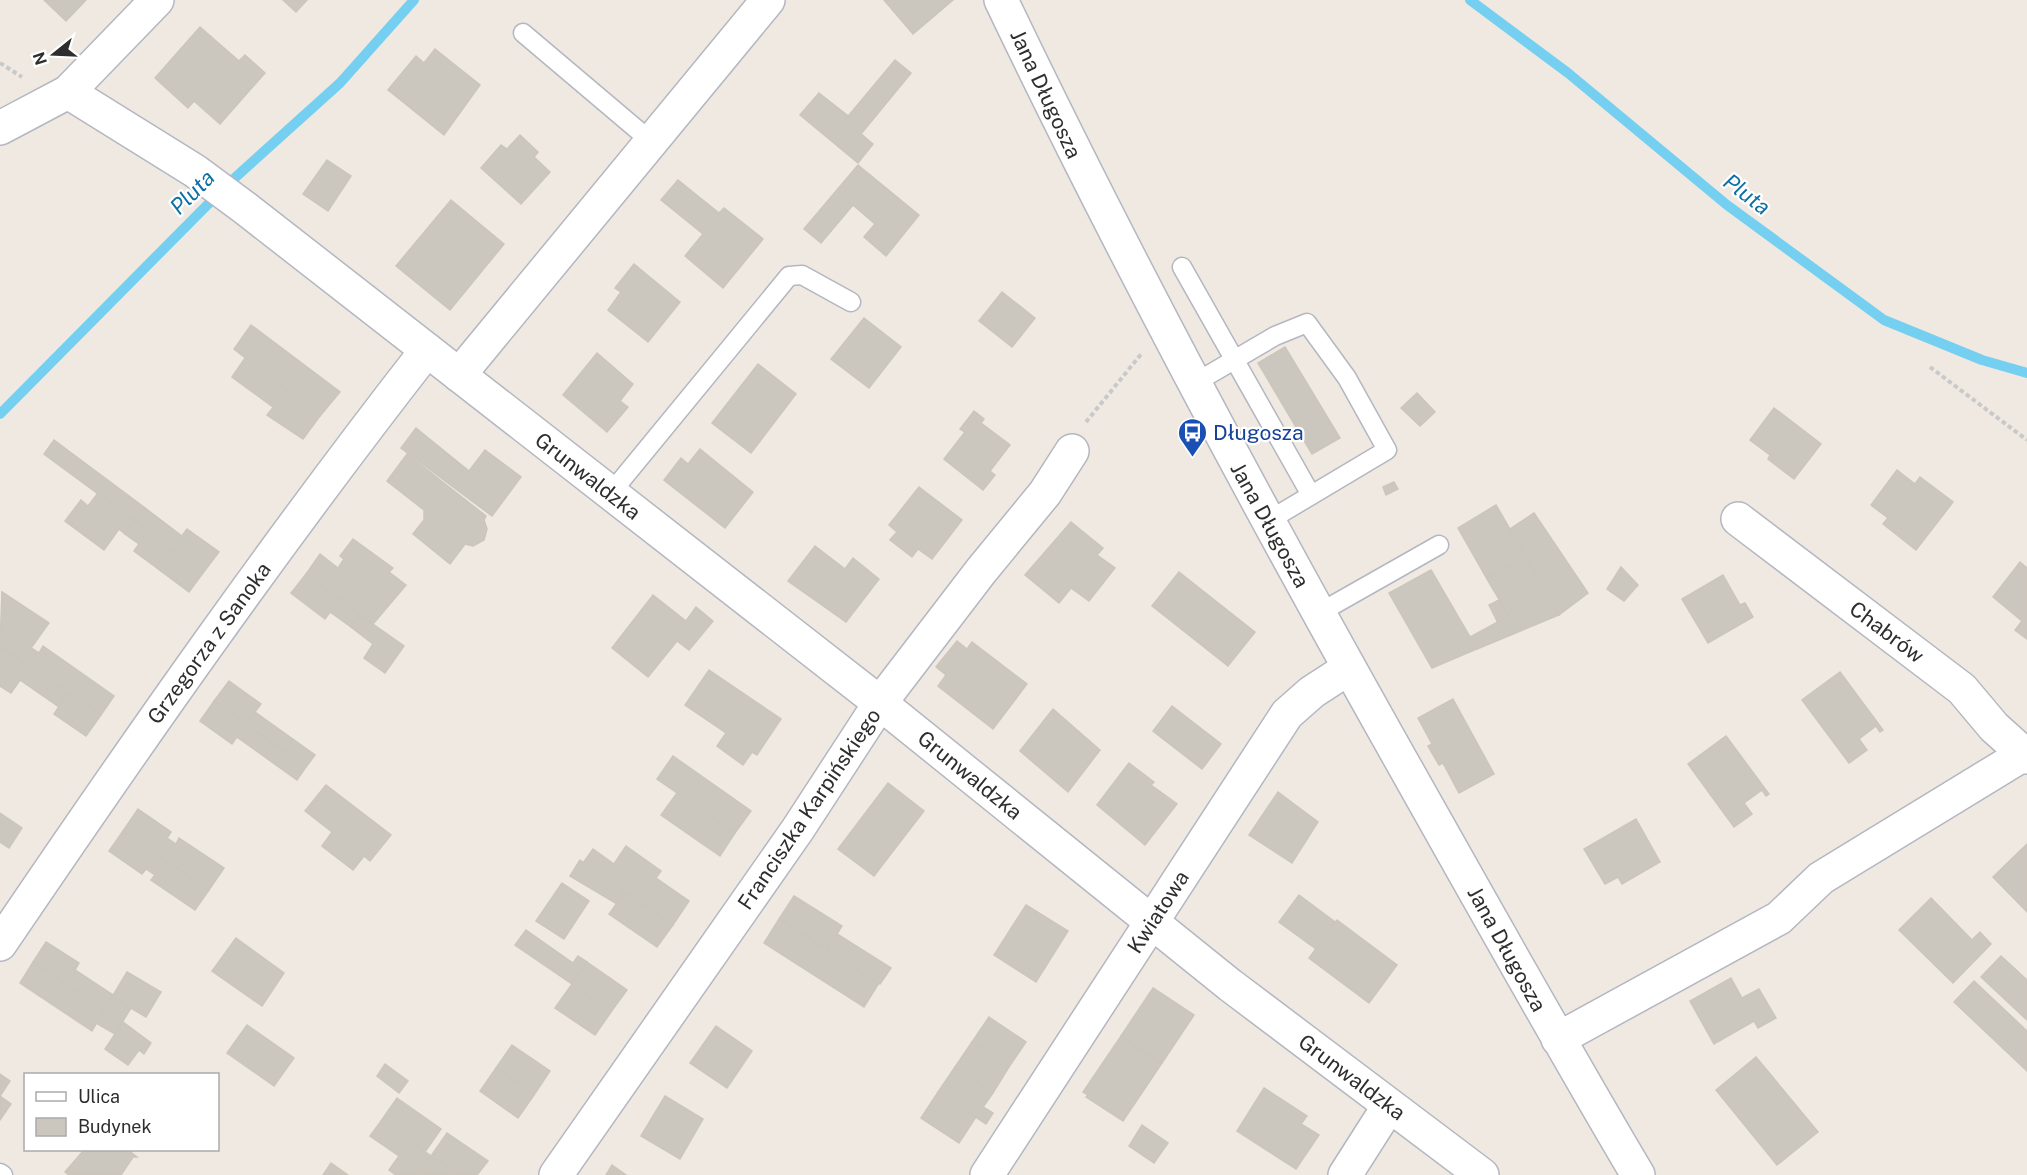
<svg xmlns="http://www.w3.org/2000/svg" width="2027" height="1175" font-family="'Public Sans',sans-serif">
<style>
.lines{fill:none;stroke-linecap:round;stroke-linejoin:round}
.stream{stroke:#75cff0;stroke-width:10}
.building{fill:#cbc7bf;stroke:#cbc5ba;stroke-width:1.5}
.lane-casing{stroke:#b4b7c1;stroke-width:21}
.street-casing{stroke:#b4b7c1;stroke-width:36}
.secondary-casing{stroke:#b4b7c1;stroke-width:36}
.path{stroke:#c9c9c9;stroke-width:4;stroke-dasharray:4.5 3;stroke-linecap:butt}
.lane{stroke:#fff;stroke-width:18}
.street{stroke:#fff;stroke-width:33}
.secondary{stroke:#fff;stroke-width:33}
.labels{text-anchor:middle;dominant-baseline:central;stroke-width:4.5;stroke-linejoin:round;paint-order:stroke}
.street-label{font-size:21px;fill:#2e2e2e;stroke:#fff}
.transit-label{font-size:21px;fill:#164399;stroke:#fff;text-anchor:start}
.water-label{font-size:22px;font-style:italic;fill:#0d6fa3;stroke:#fff}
</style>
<rect width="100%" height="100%" fill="#efe9e1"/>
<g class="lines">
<g class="stream">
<polyline points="1470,0 1568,73 1727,205 1884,320 1982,360 2027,373"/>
<polyline points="0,414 228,184 340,83 414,0"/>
</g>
</g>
<g class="building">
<polygon points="44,0 86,0 66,21"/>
<polygon points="283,0 307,0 296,12"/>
<polygon points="884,0 953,0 913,34"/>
<polygon points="200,27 239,61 245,55 265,73 220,124 194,101 188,108 155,78"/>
<polygon points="435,49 480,85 444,135 388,90 416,56 424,63"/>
<polygon points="895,60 911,73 861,134 845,120"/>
<polygon points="819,93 848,116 845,120 873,144 858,163 800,115"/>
<polygon points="520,135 538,152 534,157 550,172 521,204 481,168 501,145 507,149"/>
<polygon points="327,160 351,176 328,211 303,194"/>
<polygon points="858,165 919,215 886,256 864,237 875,224 853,205 821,243 804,229"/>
<polygon points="678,180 719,213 724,208 763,239 723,288 685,256 703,234 661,200"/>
<polygon points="451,200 504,244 450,310 396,266"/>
<polygon points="634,264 680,302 648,342 608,310 621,292 615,288"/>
<polygon points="1002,292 1035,318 1012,347 979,321"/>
<polygon points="864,318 901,347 869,388 831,359"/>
<polygon points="251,325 340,392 320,416 234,349"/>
<polygon points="1285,347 1340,438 1312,454 1258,363"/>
<polygon points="597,353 633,384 620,401 628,407 607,432 563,395"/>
<polygon points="245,358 287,390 273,407 232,377"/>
<polygon points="758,364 796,394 751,453 712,423"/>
<polygon points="287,390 320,416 303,439 267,415"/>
<polygon points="1417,393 1435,412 1420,426 1401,408"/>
<polygon points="1774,408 1821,444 1794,479 1768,459 1770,455 1750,440"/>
<polygon points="974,411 984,419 981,423 1010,445 990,471 995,475 983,490 944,459 965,432 960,429"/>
<polygon points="416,428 469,471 485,450 521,477 492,516 401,448"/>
<polygon points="54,440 145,508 135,521 44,454"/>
<polygon points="700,449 753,492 725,528 664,480 681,458 688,464"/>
<polygon points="407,454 486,516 484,520 487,529 484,540 473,546 465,544 450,564 413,534 424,520 424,510 387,481"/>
<polygon points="1897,470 1915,484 1920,477 1953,502 1916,550 1883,524 1888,518 1871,505"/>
<polygon points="1394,482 1398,489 1386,495 1383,487"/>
<polygon points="919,487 962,520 932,559 918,549 912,557 890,540 897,532 889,525"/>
<polygon points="98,493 135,521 125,534 119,529 104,550 65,521 81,500 88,506"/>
<polygon points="1496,505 1525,555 1487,579 1458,528"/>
<polygon points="145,508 182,536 187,529 219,552 203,573 135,521"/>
<polygon points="1534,513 1588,593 1559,615 1510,529"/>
<polygon points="135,521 172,549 157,568 134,551 139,544 125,534"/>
<polygon points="1071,522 1103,548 1097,555 1115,568 1089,601 1071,588 1059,603 1025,575"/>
<polygon points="353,539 393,568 389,572 406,585 373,624 306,574 320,554 338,568 344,559 340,556"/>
<polygon points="815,546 845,569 853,558 879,579 846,622 788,581"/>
<polygon points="172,549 203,573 189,592 157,568"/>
<polygon points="1525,555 1559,615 1477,649 1470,637 1509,616 1487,579"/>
<polygon points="2020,562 2027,568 2027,639 2015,630 2022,621 1993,597"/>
<polygon points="1621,567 1638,585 1624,601 1607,589"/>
<polygon points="1431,570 1477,649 1432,668 1389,593"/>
<polygon points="1179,572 1255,632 1228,666 1152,606"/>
<polygon points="306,574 360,615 351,627 330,612 325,619 291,593"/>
<polygon points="1723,575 1740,605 1745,603 1753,617 1708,643 1682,599"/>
<polygon points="2,592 49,623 31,648 39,653 43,646 114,696 101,715 0,647"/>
<polygon points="653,595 686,621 696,607 713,621 689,650 677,641 648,677 612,648"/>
<polygon points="1499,600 1509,616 1498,623 1489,605"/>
<polygon points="360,615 404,646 385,673 364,658 373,644 351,627"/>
<polygon points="957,641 967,649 972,642 1027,684 993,729 938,686 946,675 936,667"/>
<polygon points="0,647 68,693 59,707 20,680 11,693 0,686"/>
<polygon points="709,670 781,719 757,755 752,752 743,765 717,746 726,733 685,705"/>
<polygon points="1840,672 1883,730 1880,732 1876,726 1859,739 1867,750 1849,763 1802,700"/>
<polygon points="229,681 261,704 246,724 214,701"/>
<polygon points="68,693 101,715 86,736 54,714"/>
<polygon points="1453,699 1494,774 1459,793 1443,763 1439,765 1428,746 1432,744 1418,718"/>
<polygon points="214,701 246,724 232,744 200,721"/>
<polygon points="1172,706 1221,744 1202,769 1153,731"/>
<polygon points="1053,709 1100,750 1068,792 1020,751"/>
<polygon points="255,712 315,755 306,767 246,724"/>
<polygon points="246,724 306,767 297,780 237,737"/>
<polygon points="1726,736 1769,794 1766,796 1762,790 1744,803 1752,814 1734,827 1688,764"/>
<polygon points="673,756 751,811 735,833 657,779"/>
<polygon points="1129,763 1154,782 1151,785 1177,804 1145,845 1097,805"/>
<polygon points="888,783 924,811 874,876 838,849"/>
<polygon points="326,785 391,835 370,861 364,856 353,870 322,846 332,832 305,811"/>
<polygon points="1278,792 1318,822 1292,863 1249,835"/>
<polygon points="677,793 735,833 720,856 661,815"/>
<polygon points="138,809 171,832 167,838 176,844 179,838 224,868 209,890 123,831"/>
<polygon points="0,813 22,828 9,848 0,842"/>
<polygon points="1636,819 1660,862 1622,884 1618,877 1605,884 1584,849"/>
<polygon points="123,831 209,890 195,910 151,880 155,875 146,869 142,874 109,851"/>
<polygon points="2027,844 2027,912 1993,877"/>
<polygon points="626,846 661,871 656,878 689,901 673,925 583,863 593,849 614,864"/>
<polygon points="580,860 625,892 617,904 570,876"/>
<polygon points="562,883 589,901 564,939 536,921"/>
<polygon points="625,892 673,925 657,947 609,914"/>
<polygon points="1299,895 1335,922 1316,949 1279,922"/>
<polygon points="794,896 842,926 827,950 779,919"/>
<polygon points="1931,898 1972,940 1980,932 1991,944 1953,983 1899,930"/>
<polygon points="1026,905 1068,931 1036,982 994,955"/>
<polygon points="779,919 879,983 864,1007 764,943"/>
<polygon points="1337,920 1397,965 1369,1003 1309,958"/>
<polygon points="526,930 573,963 578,956 587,962 572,984 515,945"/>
<polygon points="837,934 891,968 880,984 827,950"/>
<polygon points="236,938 284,973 262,1006 212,971"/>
<polygon points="46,942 79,963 75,970 113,995 104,1010 33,962"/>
<polygon points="2001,956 2027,980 2027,1020 1981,977"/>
<polygon points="33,962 104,1010 92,1031 20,983"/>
<polygon points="587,962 627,990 611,1012 572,984"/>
<polygon points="127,972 161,992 146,1017 112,997"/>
<polygon points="1731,978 1742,998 1759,989 1776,1018 1758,1028 1754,1021 1714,1044 1690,1001"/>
<polygon points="1974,981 2027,1031 2027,1071 1954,1002"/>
<polygon points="572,984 611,1012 595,1035 555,1008"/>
<polygon points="1153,988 1194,1015 1162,1063 1121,1036"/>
<polygon points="112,997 131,1008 115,1034 96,1023"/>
<polygon points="989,1017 1026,1042 1009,1067 972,1042"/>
<polygon points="123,1022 151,1043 144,1054 139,1050 128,1065 105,1049"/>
<polygon points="247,1025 294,1058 274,1086 227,1053"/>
<polygon points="716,1026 752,1051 727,1088 690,1063"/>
<polygon points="1121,1036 1162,1063 1123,1121 1086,1097 1088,1095 1083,1092"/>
<polygon points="972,1042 1009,1067 993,1093 955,1067"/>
<polygon points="512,1045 550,1071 534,1095 496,1068"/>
<polygon points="1756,1057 1818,1132 1777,1165 1716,1090"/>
<polygon points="385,1064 408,1081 399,1093 377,1076"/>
<polygon points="955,1067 993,1093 983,1107 993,1113 986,1124 938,1092"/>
<polygon points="496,1068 534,1095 518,1118 480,1091"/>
<polygon points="0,1074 10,1081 0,1096 11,1104 0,1120"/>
<polygon points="1264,1088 1307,1116 1301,1124 1319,1135 1296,1169 1237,1131"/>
<polygon points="938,1092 976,1117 959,1143 921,1118"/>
<polygon points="665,1096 703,1119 680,1159 641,1136"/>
<polygon points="397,1098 441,1129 425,1152 381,1121"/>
<polygon points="381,1121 431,1156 418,1175 396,1175 389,1170 399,1156 370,1136"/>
<polygon points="1142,1125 1168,1143 1154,1163 1129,1146"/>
<polygon points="447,1133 488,1161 477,1175 458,1175 431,1156"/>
<polygon points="84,1150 128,1150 137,1157 133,1157 121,1175 69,1175 65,1172"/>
<polygon points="431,1156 458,1175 418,1175"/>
<polygon points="331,1163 348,1175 323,1175"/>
<polygon points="612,1165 626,1175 606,1175"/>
</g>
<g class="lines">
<defs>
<g id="lane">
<polyline points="523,33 653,143"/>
<polyline points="1182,267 1311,495"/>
<polyline points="1193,384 1275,336 1307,323 1347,378 1387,450 1268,521"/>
<polyline points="610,494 789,276 802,275 851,302"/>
<polyline points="1319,613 1439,545"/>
<polyline points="0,1173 3,1175"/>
</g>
<g id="street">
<polyline points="68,92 195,171 245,208 880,703 1230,985 1482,1175"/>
<polyline points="0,128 68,92 157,0"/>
<polyline points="459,375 768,0"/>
<polyline points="1738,519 1962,689 1994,727 2024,754 2027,753"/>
<path d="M0,944c137,-202 277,-402 427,-594"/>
<polyline points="1558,1039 1779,918 1821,878 2024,754 2027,757"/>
<polyline points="556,1175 798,829 880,703 981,571 1045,493 1072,451"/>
<polyline points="987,1175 1287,714 1312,692 1349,668"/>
<polyline points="1345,1175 1389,1106"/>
</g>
<path id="secondary" d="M1001,0c120,251 251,495 387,737 83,147 164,293 250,438"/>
</defs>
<use href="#lane" class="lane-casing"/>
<use href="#street" class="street-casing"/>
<use href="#secondary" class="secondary-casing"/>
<g class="path">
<polyline points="0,63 22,77"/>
<polyline points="1930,367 2027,440"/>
<polyline points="1086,422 1142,353"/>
</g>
<use href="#lane" class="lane"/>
<use href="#street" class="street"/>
<use href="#secondary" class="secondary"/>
</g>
<defs>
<symbol id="bus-pin" viewBox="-11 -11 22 30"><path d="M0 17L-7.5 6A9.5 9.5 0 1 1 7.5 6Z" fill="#1a4fb4" stroke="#fff"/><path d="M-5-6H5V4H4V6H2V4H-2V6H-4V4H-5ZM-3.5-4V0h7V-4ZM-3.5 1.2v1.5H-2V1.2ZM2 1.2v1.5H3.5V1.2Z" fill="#fff"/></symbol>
</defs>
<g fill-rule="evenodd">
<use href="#bus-pin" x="1176" y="416" width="33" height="45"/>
</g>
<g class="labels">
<g class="street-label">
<text transform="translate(1046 94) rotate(65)">Jana Długosza</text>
<text transform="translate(588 476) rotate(38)">Grunwaldzka</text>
<text transform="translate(1270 525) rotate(61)">Jana Długosza</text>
<text transform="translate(1887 632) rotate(37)">Chabrów</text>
<text transform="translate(209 643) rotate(-54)">Grzegorza z Sanoka</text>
<text transform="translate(970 775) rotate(39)">Grunwaldzka</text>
<text transform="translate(809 809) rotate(-56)">Franciszka Karpińskiego</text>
<text transform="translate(1158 912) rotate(-57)">Kwiatowa</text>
<text transform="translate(1507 949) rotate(61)">Jana Długosza</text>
<text transform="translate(1352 1077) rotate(37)">Grunwaldzka</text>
</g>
<g class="transit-label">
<text x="1213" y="432">Długosza</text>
</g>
<g class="water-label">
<text transform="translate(192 192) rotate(-45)">Pluta</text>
<text transform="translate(1747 194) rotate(37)">Pluta</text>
</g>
</g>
<rect x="24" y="1073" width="195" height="78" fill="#ffffff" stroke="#ababab" stroke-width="1.5"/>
<rect x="36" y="1092" width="30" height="9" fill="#ffffff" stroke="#ababab" stroke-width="1.5"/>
<text x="78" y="1103" font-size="18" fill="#2e2e2e">Ulica</text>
<rect x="36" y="1118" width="30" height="18" fill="#cbc7bf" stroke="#ababab" stroke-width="1.5"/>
<text x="78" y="1133" font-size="18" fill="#2e2e2e">Budynek</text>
<g transform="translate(54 54) rotate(252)" stroke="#ffffff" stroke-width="4.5" paint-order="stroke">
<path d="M0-4.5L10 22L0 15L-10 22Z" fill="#2e2e2e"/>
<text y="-9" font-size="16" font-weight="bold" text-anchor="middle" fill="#2e2e2e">N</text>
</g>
</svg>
